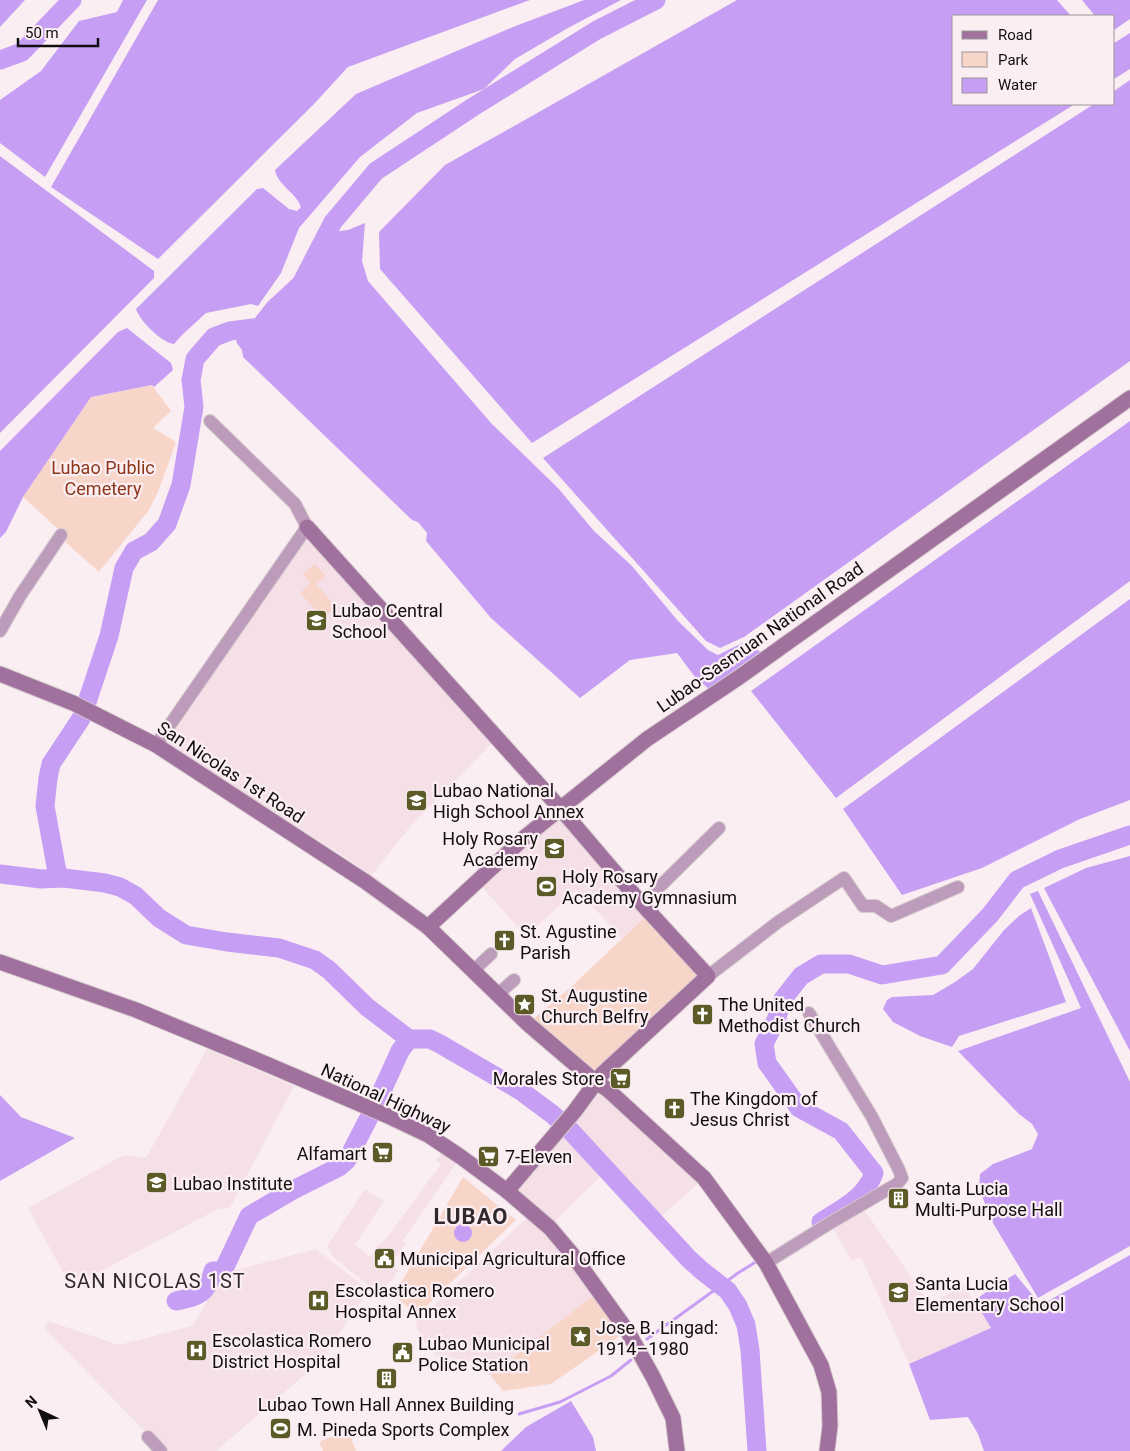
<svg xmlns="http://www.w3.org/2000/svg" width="1130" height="1451" font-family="Roboto,sans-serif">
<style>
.built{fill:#f5e0e8}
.green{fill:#f8d5c9}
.water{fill:#c69ef3}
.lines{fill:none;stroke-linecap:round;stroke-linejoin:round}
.stream{stroke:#c69ef3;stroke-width:3}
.river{stroke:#c69ef3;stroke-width:19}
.street-casing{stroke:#d6cacf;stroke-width:14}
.secondary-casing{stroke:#d6cacf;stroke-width:17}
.street{stroke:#bc9cba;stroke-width:12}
.secondary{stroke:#a0719d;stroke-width:15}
.labels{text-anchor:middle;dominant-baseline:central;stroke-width:4.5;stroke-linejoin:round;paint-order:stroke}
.park-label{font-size:18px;fill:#8d3719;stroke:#fbeef3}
.poi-label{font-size:18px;fill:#120e0f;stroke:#fbeef3;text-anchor:start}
.street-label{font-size:18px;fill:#120e0f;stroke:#fbeef3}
.quarter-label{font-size:20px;letter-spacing:1px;fill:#31282c;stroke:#fbeef3}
.district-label{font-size:22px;font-weight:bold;letter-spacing:1px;fill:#31282c;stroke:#fbeef3}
</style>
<rect width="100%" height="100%" fill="#fbeef3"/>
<g class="built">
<polygon points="307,535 494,741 409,828 371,876 350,860 163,742"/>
<polygon points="557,817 646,916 622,938 577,890 526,936 481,886"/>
<polygon points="207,1049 294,1086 230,1208 218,1209 71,1287 28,1208 124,1155 146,1158"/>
<polygon points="599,1090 701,1181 657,1220 574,1132 572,1123"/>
<polygon points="565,1132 571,1135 605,1172 553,1223 518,1190"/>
<polygon points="442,1151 458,1161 403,1240 406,1243 391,1265 398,1270 395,1276 386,1286 379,1289 371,1287 334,1258 327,1246 365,1189 384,1201 355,1245 370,1257 379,1243 381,1244 390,1233 441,1164 436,1160"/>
<polygon points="862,1207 931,1305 962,1284 992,1328 909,1364 861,1257 852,1261 831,1225"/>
<polygon points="529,1216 546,1232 594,1295 490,1375 473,1362 442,1356 439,1358 426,1345 417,1329 416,1322"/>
<polygon points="316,1249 369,1290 324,1355 309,1371 216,1451 164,1451 44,1328 48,1321 119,1345 192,1326 224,1273"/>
</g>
<g class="green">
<polygon points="152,385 171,411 153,428 176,442 158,492 149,510 99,572 62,539 59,530 23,497 91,397"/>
<polygon points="315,564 326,576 316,584 336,607 323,618 300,593 311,583 303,574"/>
<polygon points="646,916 699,977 605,1065 595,1069 586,1067 532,1020 571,987"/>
<polygon points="463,1177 516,1220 417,1315 394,1295"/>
<polygon points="594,1295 621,1335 551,1384 503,1391 490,1375"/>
<polygon points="348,1430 356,1451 323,1451 319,1442"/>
</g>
<g class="water">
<polygon points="0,0 25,0 0,27"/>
<polygon points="123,0 147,0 45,177 0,143 0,100 41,71 79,21 117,12"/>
<polygon points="158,0 530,0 348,67 314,104 158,259 51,187"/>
<path d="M584,0h37l-53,28 -53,31 -31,30 -67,24 -57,44 -61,71 -18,45 -23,33 -7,-2 -45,9 -24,22 -8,9c-12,-1 -35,-24 -38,-35l121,-120 6,-1 26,21 8,2 4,-4c-5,-15 -23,-21 -26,-37l81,-76 157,-67z"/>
<polygon points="737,0 1057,0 1071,16 954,16 954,104 1075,104 532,443 380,269 379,232 445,165"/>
<polygon points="1082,0 1130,0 1130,19 1114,30 1114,16 1095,16"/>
<polygon points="1130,33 1130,69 1114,79 1114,43"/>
<polygon points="1130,80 1130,361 744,637 720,648 706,641 543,458 1094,104 1114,104 1114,91"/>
<polygon points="0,156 154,271 154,278 0,433"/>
<polygon points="365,223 362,261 368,281 491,423 558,488 594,531 632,566 678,621 708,650 718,655 746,641 763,654 710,690 695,677 677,653 630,660 580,698 491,618 426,541 427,533 418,522 412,520 243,357 242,350 236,342 238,336 262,332 308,285 333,232 348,230"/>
<polygon points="127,328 171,363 173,370 154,387 152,385 91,397 23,497 6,532 0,538 0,451 118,332"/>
<polygon points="1130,421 1130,581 836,798 751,691"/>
<polygon points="1130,599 1130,800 1080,819 982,868 902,895 843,809"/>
<polygon points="1130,856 1130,1051 1044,888 1086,868"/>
<polygon points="1038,891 1130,1082 1130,1246 1038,1298 993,1223 979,1189 980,1174 993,1164 1032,1149 1038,1134 1032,1124 1019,1114 958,1051 1081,1008 1030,894"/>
<polygon points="1031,908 1066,1002 959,1036 952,1047 920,1036 893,1022 883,1009 887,1000 892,997 933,995 955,982 973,969 1004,930 1019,916"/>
<polygon points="0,1095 21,1117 75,1138 0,1181"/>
<circle cx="463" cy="1233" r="9"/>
<polygon points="1130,1255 1130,1451 984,1451 978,1434 968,1417 930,1420 909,1364 991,1328 974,1300 1015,1274 1041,1305"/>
<polygon points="571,1401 593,1437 596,1451 501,1451 526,1427"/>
</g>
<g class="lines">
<g class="stream">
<polyline points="647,1339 738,1273 759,1260"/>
<polyline points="519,1414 560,1402 611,1376 631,1360"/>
</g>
<g class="river">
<polyline points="0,60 22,52 72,0"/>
<polyline points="0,874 41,879 64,878 105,883 120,887 136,896 159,918 186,935 227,942 279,948 315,960 329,970 367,1007 409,1039"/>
<polyline points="58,877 45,806 48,778 51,764 82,717 109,636 124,568 134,551 151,542 167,524 181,485 194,407 191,380 195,359 214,337 230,331 260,327 274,309 301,284 333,222 376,171 473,107 597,30 656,0"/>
<path d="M821,1222c22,-14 44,-24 53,-49l-33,-42 -42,-23 -32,-45 -3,-19 12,-24 7,-21 18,-23 20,-12h28l33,11 60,-10 48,-50 27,-35 43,-21 70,-24"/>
<path d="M176,1301c22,-5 31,-6 37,-30h10l26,-55 44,-26 46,-23 8,-7 29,-56 24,-53 9,-12h21l10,5 81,47 31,23 16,14 120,130 13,12 27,21 10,15 8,19 4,25 7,101"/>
</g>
<defs>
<g id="street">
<polyline points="0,631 20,596 61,535"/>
<polyline points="156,745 307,527 295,504 210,421"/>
<polyline points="642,904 719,828"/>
<polyline points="474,970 491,954"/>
<polyline points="708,976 778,922 844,878 863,906 876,906 891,916 958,887"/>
<polyline points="498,994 514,980"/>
<polyline points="766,1263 830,1223 897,1184 902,1178 899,1170 872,1117 809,1013"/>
<polyline points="148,1437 161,1451"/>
</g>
<g id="secondary">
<polyline points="307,527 560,808 642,904 708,976 602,1074 574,1112 507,1191"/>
<polyline points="0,674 73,703 156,745 366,882 428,927 528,1024 597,1083 607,1089 704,1178 766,1263 821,1365 829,1392 830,1426 827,1451"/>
<polyline points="428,927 525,837 647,739 738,678 1130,398"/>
<polyline points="0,962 136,1010 252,1058 388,1116 428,1135 461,1157 507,1191 550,1228 572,1254 628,1332 653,1377 673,1418 677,1451"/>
</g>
</defs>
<use href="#street" class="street-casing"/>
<use href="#secondary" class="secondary-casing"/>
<use href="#street" class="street"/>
<use href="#secondary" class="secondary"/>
</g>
<defs>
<symbol id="school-square" viewBox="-11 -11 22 22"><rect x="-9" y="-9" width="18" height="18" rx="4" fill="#5c5b28" stroke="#fbeef3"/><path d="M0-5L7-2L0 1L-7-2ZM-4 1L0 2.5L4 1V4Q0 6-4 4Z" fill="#fff"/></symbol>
<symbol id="stadium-square" viewBox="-11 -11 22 22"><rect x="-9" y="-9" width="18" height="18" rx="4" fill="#5c5b28" stroke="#fbeef3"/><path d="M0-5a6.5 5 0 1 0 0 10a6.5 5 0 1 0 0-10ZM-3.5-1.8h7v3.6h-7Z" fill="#fff"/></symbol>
<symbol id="church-square" viewBox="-11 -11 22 22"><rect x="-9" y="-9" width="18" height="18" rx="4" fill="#5c5b28" stroke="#fbeef3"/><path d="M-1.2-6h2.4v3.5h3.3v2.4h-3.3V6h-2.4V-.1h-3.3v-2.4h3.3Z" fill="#fff"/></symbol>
<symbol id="sight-square" viewBox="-11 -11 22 22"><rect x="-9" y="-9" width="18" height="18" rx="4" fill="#5c5b28" stroke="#fbeef3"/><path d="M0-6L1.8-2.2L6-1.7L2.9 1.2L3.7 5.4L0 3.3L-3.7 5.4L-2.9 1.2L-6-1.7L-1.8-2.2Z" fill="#fff"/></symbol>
<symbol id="supermarket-square" viewBox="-11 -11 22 22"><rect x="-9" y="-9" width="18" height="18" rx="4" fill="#5c5b28" stroke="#fbeef3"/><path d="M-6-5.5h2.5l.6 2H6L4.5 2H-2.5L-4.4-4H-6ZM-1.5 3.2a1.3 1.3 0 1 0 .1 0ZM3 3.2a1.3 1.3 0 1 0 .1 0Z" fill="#fff"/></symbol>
<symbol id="building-square" viewBox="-11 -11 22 22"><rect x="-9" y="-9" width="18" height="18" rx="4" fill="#5c5b28" stroke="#fbeef3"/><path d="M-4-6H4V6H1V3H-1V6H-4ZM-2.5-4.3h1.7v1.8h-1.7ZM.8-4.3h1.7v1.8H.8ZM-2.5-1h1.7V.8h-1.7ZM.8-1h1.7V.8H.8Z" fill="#fff"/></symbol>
<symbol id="civic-square" viewBox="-11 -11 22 22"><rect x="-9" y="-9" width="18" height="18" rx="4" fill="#5c5b28" stroke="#fbeef3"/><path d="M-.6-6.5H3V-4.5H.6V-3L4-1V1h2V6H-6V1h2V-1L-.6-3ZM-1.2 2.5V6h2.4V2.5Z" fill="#fff"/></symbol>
<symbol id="hospital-square" viewBox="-11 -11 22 22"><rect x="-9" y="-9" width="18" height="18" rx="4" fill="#5c5b28" stroke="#fbeef3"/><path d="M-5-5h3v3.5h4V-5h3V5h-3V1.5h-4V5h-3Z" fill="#fff"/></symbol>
</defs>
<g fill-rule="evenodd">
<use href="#school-square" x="304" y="608" width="25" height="25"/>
<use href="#school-square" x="404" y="788" width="25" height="25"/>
<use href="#school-square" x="542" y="836" width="25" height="25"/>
<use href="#stadium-square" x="534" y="874" width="25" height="25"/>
<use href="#church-square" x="492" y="928" width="25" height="25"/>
<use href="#sight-square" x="512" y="992" width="25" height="25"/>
<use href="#church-square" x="690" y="1002" width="25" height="25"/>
<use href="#supermarket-square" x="608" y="1066" width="25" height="25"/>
<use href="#church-square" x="662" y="1096" width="25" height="25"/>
<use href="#supermarket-square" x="370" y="1140" width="25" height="25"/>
<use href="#supermarket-square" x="476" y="1144" width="25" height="25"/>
<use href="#school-square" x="144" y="1170" width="25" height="25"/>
<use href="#building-square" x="886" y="1186" width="25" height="25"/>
<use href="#civic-square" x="372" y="1246" width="25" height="25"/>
<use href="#school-square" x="886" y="1280" width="25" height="25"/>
<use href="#hospital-square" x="306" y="1288" width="25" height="25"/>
<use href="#sight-square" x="568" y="1324" width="25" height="25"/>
<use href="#hospital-square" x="184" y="1338" width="25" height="25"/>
<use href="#civic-square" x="390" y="1340" width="25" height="25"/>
<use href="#building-square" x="374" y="1366" width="25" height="25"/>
<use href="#stadium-square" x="268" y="1416" width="25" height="25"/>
</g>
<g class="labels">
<g class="park-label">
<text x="103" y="467">Lubao Public<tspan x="103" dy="21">Cemetery</tspan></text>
</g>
<g class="poi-label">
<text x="332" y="610">Lubao Central<tspan x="332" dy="21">School</tspan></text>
<text x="433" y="790">Lubao National<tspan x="433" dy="21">High School Annex</tspan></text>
<text x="538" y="838" text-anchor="end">Holy Rosary<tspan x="538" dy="21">Academy</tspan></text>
<text x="562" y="876">Holy Rosary<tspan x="562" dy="21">Academy Gymnasium</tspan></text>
<text x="520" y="931">St. Agustine<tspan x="520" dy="21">Parish</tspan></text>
<text x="541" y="995">St. Augustine<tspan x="541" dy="21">Church Belfry</tspan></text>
<text x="718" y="1004">The United<tspan x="718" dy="21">Methodist Church</tspan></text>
<text x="604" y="1078" text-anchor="end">Morales Store</text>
<text x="690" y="1098">The Kingdom of<tspan x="690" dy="21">Jesus Christ</tspan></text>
<text x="367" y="1153" text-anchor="end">Alfamart</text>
<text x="505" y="1156">7-Eleven</text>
<text x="173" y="1183">Lubao Institute</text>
<text x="915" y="1188">Santa Lucia<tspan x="915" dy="21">Multi-Purpose Hall</tspan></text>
<text x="400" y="1258">Municipal Agricultural Office</text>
<text x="915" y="1283">Santa Lucia<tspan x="915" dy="21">Elementary School</tspan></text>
<text x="335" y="1290">Escolastica Romero<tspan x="335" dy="21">Hospital Annex</tspan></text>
<text x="596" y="1327">Jose B. Lingad:<tspan x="596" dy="21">1914–1980</tspan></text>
<text x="212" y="1340">Escolastica Romero<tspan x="212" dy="21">District Hospital</tspan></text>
<text x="418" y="1343">Lubao Municipal<tspan x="418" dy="21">Police Station</tspan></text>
<text x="386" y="1404" text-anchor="middle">Lubao Town Hall Annex Building</text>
<text x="297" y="1429">M. Pineda Sports Complex</text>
</g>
<g class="street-label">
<text transform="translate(760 637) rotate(-35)">Lubao-Sasmuan National Road</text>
<text transform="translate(231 772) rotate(33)">San Nicolas 1st Road</text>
<text transform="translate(386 1098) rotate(25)">National Highway</text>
</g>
<g class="quarter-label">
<text x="155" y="1281">SAN NICOLAS 1ST</text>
</g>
<g class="district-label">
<text x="471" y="1216">LUBAO</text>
</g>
</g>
<rect x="952" y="15" width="162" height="90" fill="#fbeef3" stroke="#9e9498"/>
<rect x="962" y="31" width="25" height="8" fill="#a0719d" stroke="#9e9498"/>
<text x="998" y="40" font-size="15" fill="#120e0f">Road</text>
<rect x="962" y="52" width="25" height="15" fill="#f8d5c9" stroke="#9e9498"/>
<text x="998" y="65" font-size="15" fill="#120e0f">Park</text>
<rect x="962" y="78" width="25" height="15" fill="#c69ef3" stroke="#9e9498"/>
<text x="998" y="90" font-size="15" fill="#120e0f">Water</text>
<g transform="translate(40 1411) rotate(316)" stroke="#fbeef3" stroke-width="4" paint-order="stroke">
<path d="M0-4L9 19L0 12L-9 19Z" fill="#120e0f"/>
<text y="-8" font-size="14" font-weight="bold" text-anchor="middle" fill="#120e0f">N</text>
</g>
<path d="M18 38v8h80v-8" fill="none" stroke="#120e0f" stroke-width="2.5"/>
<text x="25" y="38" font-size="15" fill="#120e0f" stroke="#fbeef3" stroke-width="4" paint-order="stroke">50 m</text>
</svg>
